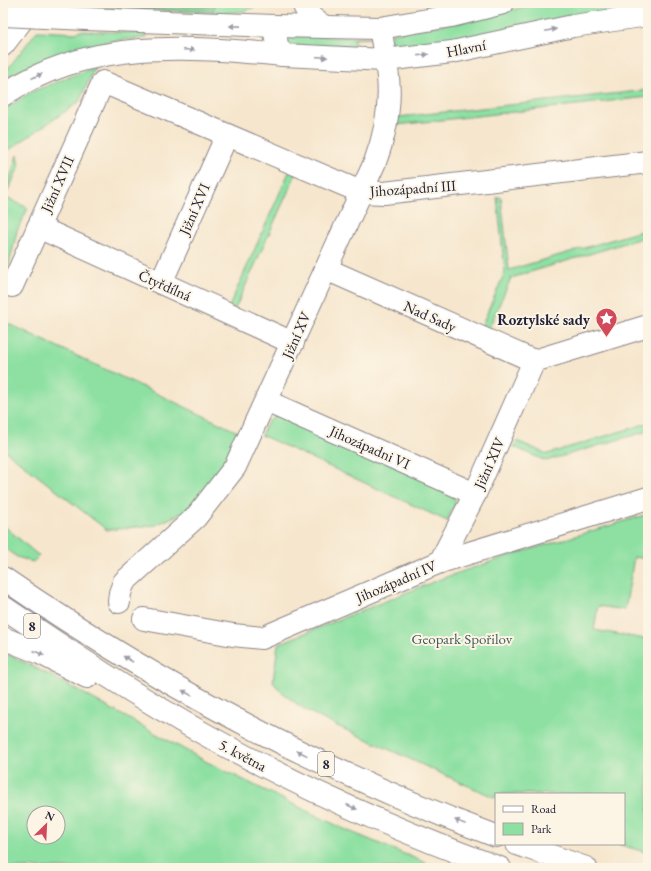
<svg xmlns="http://www.w3.org/2000/svg" width="651" height="871" font-family="'EB Garamond',serif">
<style>
.green{fill:#8de0a2;stroke:#58816e;fill-rule:evenodd}
.forest{fill:#72be88;stroke:#4a7062}
.lines{fill:none;stroke-linecap:round;stroke-linejoin:round}
.minor-casing{stroke:#8c8484;stroke-width:24}
.highway-casing{stroke:#8c8484;stroke-width:24}
.minor{stroke:#fff;stroke-width:22}
.highway{stroke:#fff;stroke-width:22}
.highway-bridge-casing{stroke:#8c8484;stroke-width:24;stroke-linecap:butt}
.highway-bridge{stroke:#fff;stroke-width:22}
.oneway{fill:#9c9ca7}
.labels{text-anchor:middle;dominant-baseline:central;stroke-width:4;stroke-linejoin:round;paint-order:stroke}
.shield{fill:#fcf5e5;stroke:#63616e;stroke-width:1}
.shield-label{font-size:14px;font-weight:bold;fill:#22223b}
.street-label{font-size:15px;fill:#22223b;stroke:#fcf5e5}
.poi-label{font-size:15px;font-weight:bold;fill:#22223b;stroke:#fcf5e5;text-anchor:end}
.park-label{font-size:15px;fill:#425b5a;stroke:#fcf5e5}
</style>
<rect width="100%" height="100%" fill="#fcf5e5"/>
<filter id="ink" filterUnits="userSpaceOnUse"><feTurbulence type="fractalNoise" baseFrequency=".025" numOctaves="2"/><feDisplacementMap in="SourceGraphic" scale="8" xChannelSelector="R" yChannelSelector="G"/><feConvolveMatrix kernelMatrix="1 2 1 2 8 2 1 2 1" color-interpolation-filters="sRGB"/></filter>
<filter id="wash" filterUnits="userSpaceOnUse"><feTurbulence type="fractalNoise" baseFrequency=".012" numOctaves="4" result="noise"/><feDisplacementMap in="SourceGraphic" scale="16" xChannelSelector="R" yChannelSelector="G"/><feGaussianBlur stdDeviation="0.9" result="paint"/><feColorMatrix in="noise" values="0 0 0 0 0 0 0 0 0 0 0 0 0 0 0 0 0 1.4 0 .05"/><feComposite in="paint" operator="in"/></filter>
<g filter="url(#wash)">
<rect width="100%" height="100%" fill="#f6e6cd"/>
<g class="green">
<path d="M216,3h47c-18,10 -32,11 -51,10z"/>
<polygon points="541,3 648,3 648,6 464,41 389,51 392,33 467,21"/>
<path d="M37,31l39,2 3,-2 67,2v5c-51,2 -98,18 -143,41v-4z"/>
<polygon points="286,36 371,38 354,39 354,49 376,47 375,51 287,45"/>
<polygon points="95,67 79,102 3,154 3,110 31,92"/>
<polygon points="648,90 648,97 397,125 398,117"/>
<polygon points="17,155 19,167 5,197 28,208 17,231 3,291 3,200"/>
<polygon points="289,172 296,174 235,309 229,307"/>
<polygon points="497,197 501,197 509,270 648,229 648,236 511,278 488,330 481,327 505,272"/>
<polygon points="3,321 238,432 224,466 190,509 156,525 107,530 3,449"/>
<polygon points="279,414 452,491 456,502 447,521 261,435 268,422"/>
<polygon points="648,423 648,431 546,461 514,447 517,441 547,454"/>
<path d="M648,514v45l-14,-2 -9,53 -27,-4 -4,24 51,9 3,-17v231l-30,-9h6v-50h-128v4c-40,-17 -79,-36 -119,-54 -33,-16 -81,-32 -104,-62l5,-38 165,-66 59,-20z"/>
<polygon points="3,525 39,556 33,562 17,557 3,547"/>
<path d="M3,652l47,23 157,87 137,67 94,39h-435zM34,813h24v24h-24z"/>
</g>
<polygon class="forest" points="88,3 216,3 212,13 97,8 97,3"/>
</g>
<g filter="url(#ink)">
<g class="lines">
<defs>
<g id="minor">
<path d="M303,3c4,12 12,19 23,24"/>
<polyline points="274,26 277,45 283,55 385,60 452,52 573,26 648,15"/>
<polyline points="274,26 380,28 451,16 503,3"/>
<polyline points="38,227 293,343"/>
<polyline points="326,269 534,361"/>
<polyline points="161,283 227,135"/>
<polyline points="12,286 103,82 361,192 384,193 648,162"/>
<polyline points="534,361 648,326"/>
<polyline points="266,401 475,494"/>
<polyline points="440,562 475,494 534,361"/>
<path d="M119,602l1,-9 4,-11 72,-65 39,-50 140,-305c10,-27 16,-56 13,-85 -2,-16 -5,-33 -8,-49"/>
<polyline points="144,619 233,635 262,638 440,562 648,498"/>
</g>
<g id="highway">
<polyline points="86,19 274,26"/>
<polyline points="3,45 35,3"/>
<path d="M3,95c86,-57 181,-49 280,-40"/>
<path d="M3,578c153,105 318,193 493,258"/>
<path d="M3,607c67,45 134,90 205,129 93,52 192,96 292,132"/>
<polyline points="3,638 40,653 87,677"/>
<polyline points="517,844 586,868"/>
</g>
</defs>
<use href="#minor" class="minor-casing"/>
<use href="#highway" class="highway-casing"/>
<use href="#minor" class="minor"/>
<use href="#highway" class="highway"/>
<defs>
<polyline id="highway-bridge" points="3,15 86,19"/>
</defs>
<use href="#highway-bridge" class="highway-bridge-casing"/>
<use href="#highway-bridge" class="highway-bridge"/>
</g>
<defs><path id="oneway-solid" d="M-6-.8H1V-3.2L6.5 0L1 3.2V.8H-6Z"/></defs>
<g class="oneway">
<use href="#oneway-solid" transform="translate(235 26) rotate(-179)"/>
<use href="#oneway-solid" transform="translate(551 30) rotate(-12)"/>
<use href="#oneway-solid" transform="translate(189 50) rotate(2)"/>
<use href="#oneway-solid" transform="translate(423 55) rotate(-7)"/>
<use href="#oneway-solid" transform="translate(322 57) rotate(2)"/>
<use href="#oneway-solid" transform="translate(37 76) rotate(-24)"/>
<use href="#oneway-solid" transform="translate(39 653) rotate(24)"/>
<use href="#oneway-solid" transform="translate(128 659) rotate(-149)"/>
<use href="#oneway-solid" transform="translate(187 693) rotate(-151)"/>
<use href="#oneway-solid" transform="translate(302 753) rotate(-154)"/>
<use href="#oneway-solid" transform="translate(352 807) rotate(24)"/>
<use href="#oneway-solid" transform="translate(460 822) rotate(-158)"/>
</g>
</g>
<defs>
<symbol id="sight-pin" viewBox="-11 -11 22 30"><path d="M0 17L-7.5 6A9.5 9.5 0 1 1 7.5 6Z" fill="#d1495b" stroke="#fcf5e5"/><path d="M0-6L1.8-2.2L6-1.7L2.9 1.2L3.7 5.4L0 3.3L-3.7 5.4L-2.9 1.2L-6-1.7L-1.8-2.2Z" fill="#fff"/></symbol>
</defs>
<g fill-rule="evenodd">
<use href="#sight-pin" x="594" y="306" width="25" height="34"/>
</g>
<g class="labels">
<g class="shield">
<rect x="24" y="614" width="16" height="24" rx="3"/>
<rect x="318" y="752" width="16" height="24" rx="3"/>
</g>
<g class="shield-label">
<text x="32" y="626">8</text>
<text x="326" y="764">8</text>
</g>
<g class="street-label">
<text transform="translate(466 48) rotate(-11)">Hlavní</text>
<text transform="translate(57 184) rotate(-66)">Jižní XVII</text>
<text transform="translate(413 188) rotate(-4)">Jihozápadní III</text>
<text transform="translate(194 209) rotate(-66)">Jižní XVI</text>
<text transform="translate(165 285) rotate(24)">Čtyřdílná</text>
<text transform="translate(430 316) rotate(24)">Nad Sady</text>
<text transform="translate(296 335) rotate(-66)">Jižní XV</text>
<text transform="translate(370 447) rotate(24)">Jihozápadni VI</text>
<text transform="translate(489 463) rotate(-66)">Jižní XIV</text>
<text transform="translate(396 581) rotate(-23)">Jihozápadní IV</text>
<text transform="translate(243 755) rotate(28)">5. května</text>
</g>
<g class="poi-label">
<text x="590" y="319">Roztylské sady</text>
</g>
<g class="park-label">
<text x="462" y="638">Geopark Spořilov</text>
</g>
</g>
<rect width="651" height="871" fill="none" stroke="#fcf5e5" stroke-width="16"/>
<rect x="495" y="793" width="130" height="52" fill="#fcf5e5" stroke="#a5a1a1"/>
<rect x="503" y="806" width="20" height="6" fill="#ffffff" stroke="#a5a1a1"/>
<text x="531" y="813" font-size="12" fill="#22223b">Road</text>
<rect x="503" y="823" width="20" height="12" fill="#8de0a2" stroke="#a5a1a1"/>
<text x="531" y="833" font-size="12" fill="#22223b">Park</text>
<g transform="translate(46 825) rotate(24)"><circle r="19" fill="#fcf5e5" stroke="#a5a1a1"/>
<path d="M0-3L7 15L0 10L-7 15Z" fill="#d1495b"/>
<text y="-6" font-size="11" font-weight="bold" text-anchor="middle" fill="#22223b">N</text>
</g>
</svg>
